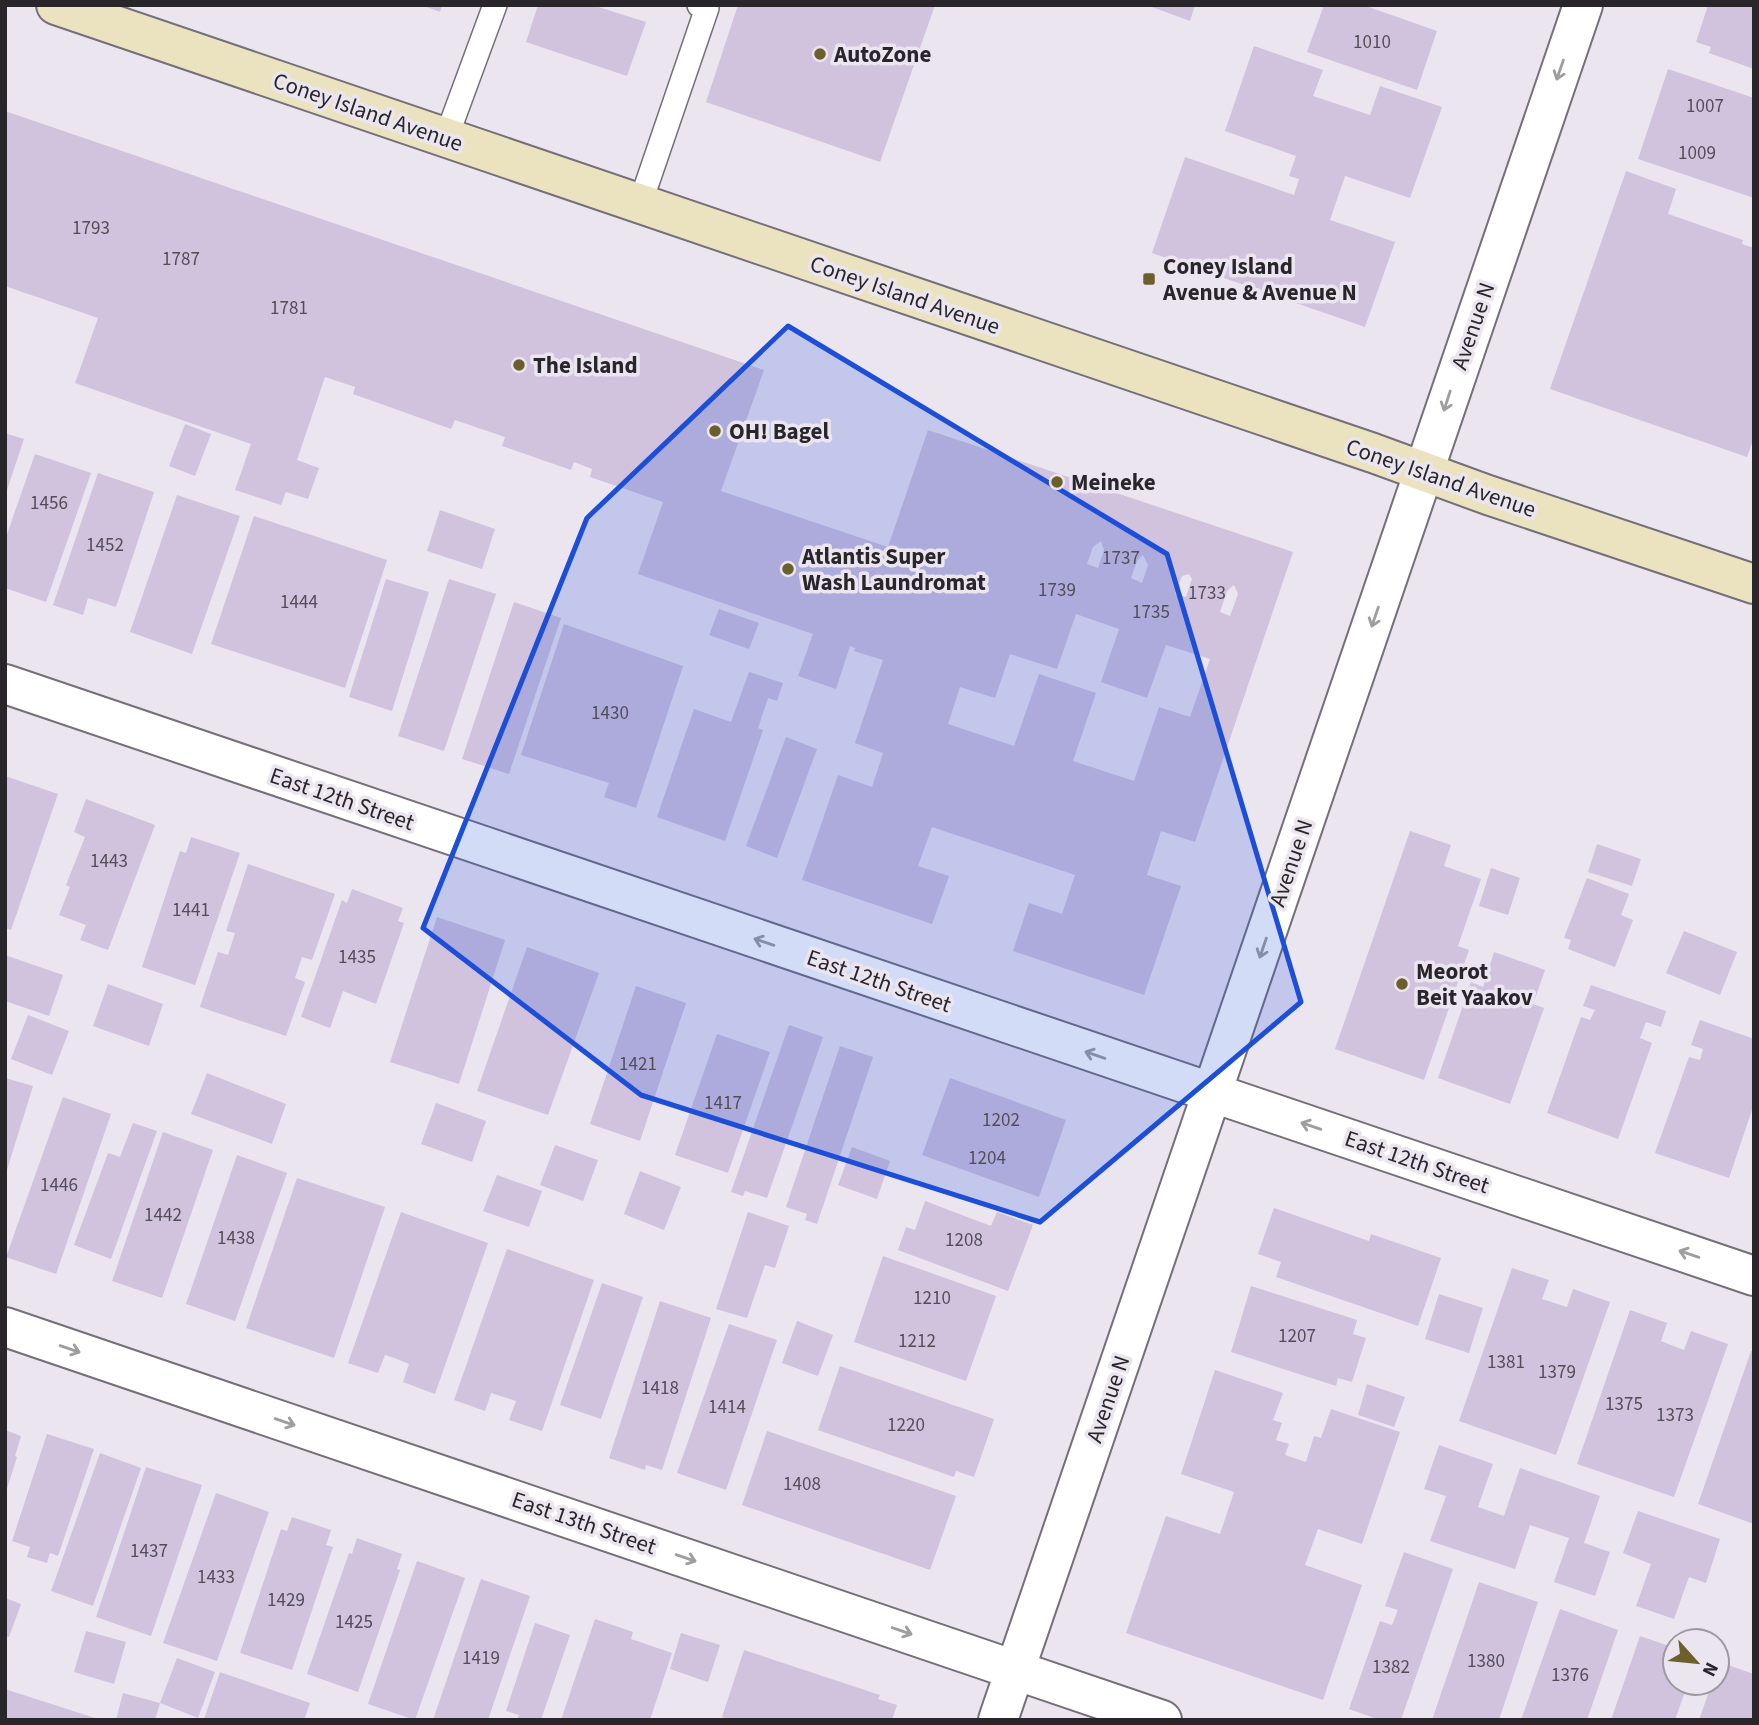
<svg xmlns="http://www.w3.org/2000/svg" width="1759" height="1725" font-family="'Source Sans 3',sans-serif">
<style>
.building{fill:#d1c2de;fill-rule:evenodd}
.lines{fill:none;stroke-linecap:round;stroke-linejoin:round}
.lane-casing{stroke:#746f79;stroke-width:26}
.street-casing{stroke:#746f79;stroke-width:42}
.secondary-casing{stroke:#746f79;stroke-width:42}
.lane{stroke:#fff;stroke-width:23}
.street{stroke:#fff;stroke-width:38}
.secondary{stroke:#ebe3bf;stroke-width:38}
.oneway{stroke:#9e9d9f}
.marked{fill:#1d4ed8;fill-opacity:0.2;stroke:#1d4ed8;stroke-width:5;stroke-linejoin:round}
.poi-dot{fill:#6b5f2c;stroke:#ebe5f0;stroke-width:2.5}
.labels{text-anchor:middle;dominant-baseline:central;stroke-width:7;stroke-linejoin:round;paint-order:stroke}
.number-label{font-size:19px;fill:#524d57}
.poi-label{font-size:23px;font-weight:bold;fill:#28262a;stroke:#ebe5f0;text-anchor:start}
.street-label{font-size:23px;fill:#28262a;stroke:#ebe5f0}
</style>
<rect width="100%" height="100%" fill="#ebe5f0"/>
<g class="building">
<polygon points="421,5 442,5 440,12"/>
<polygon points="538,5 592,5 646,22 627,76 526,42"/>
<polygon points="738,5 935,5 880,162 706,102"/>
<polygon points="1146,5 1195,5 1190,21"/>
<polygon points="1324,5 1363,5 1437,31 1417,90 1307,52"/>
<polygon points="1708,5 1754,5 1754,69 1709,53 1711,47 1696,42"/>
<polygon points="1254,46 1323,70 1313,96 1370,115 1380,86 1442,107 1410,198 1345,176 1330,220 1395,242 1365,327 1152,253 1185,157 1294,195 1299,179 1289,176 1296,156 1225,131"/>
<polygon points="1668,69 1754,98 1754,198 1638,159"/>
<path d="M5,111l759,259 -43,121 167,56 40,-117 365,122 -98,290 -34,-11 -14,44 34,11 -37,109 -131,-44 16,-48 33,11 13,-39 -143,-48 -14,39 31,10 -17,48 -130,-44 36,-105 34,12 11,-34 -28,-10 28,-83 -29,-9 1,-3 -5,-2 -14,43 -38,-13 15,-42 -175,-60 25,-72 -73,-25 2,-8 -18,-7 -3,8 -69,-24 3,-9 -50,-17 -4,9 -98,-35 2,-7 -30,-10 -28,83 22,8 -11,31 -22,-7 -5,13 -46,-15 16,-46 -176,-61 23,-65 -93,-32zM1101,541l3,9 -6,18 -11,-4 6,-17zM1143,555l5,10 -6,18 -11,-5 6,-17zM1189,574l3,5 -6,18 -11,-3 7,-18zM1234,585l4,9 -8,22 -10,-4 7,-21zM1076,614l43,15 -18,53 46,16 19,-53 44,14 -20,58 -31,-10 -25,74 -61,-20 23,-68 -57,-19 -25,72 -66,-22 12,-37 35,11 15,-44 47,15z"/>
<polygon points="1626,171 1676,189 1668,214 1743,240 1742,244 1754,248 1754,437 1747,457 1550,389"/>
<polygon points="185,424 211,434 195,476 169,466"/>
<polygon points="5,433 24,439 6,493 5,493"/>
<polygon points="35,454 91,473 46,602 5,588 5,540"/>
<polygon points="98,473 154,492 116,607 88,598 83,615 53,605"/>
<polygon points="177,495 240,516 192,654 130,632"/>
<polygon points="440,510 495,529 482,569 427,551"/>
<polygon points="254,516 387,560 345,688 211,644"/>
<polygon points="386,579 429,592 392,711 349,697"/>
<polygon points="449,579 496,594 444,751 398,736"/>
<polygon points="514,602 561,618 509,774 462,759"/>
<polygon points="719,609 759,623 749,649 709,635"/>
<polygon points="564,624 683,666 636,808 604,797 609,783 521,755"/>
<polygon points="749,672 783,683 777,701 768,698 758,728 763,730 725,841 657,817 694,709 731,722"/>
<polygon points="786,737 817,749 777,858 746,846"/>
<polygon points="5,776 58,794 11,930 5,928"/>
<polygon points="86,799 155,825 108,950 80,940 86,925 59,915 70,887 66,885 85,837 74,832"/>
<polygon points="1410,831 1451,845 1444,866 1481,879 1458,946 1469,950 1424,1080 1335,1049"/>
<polygon points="191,837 240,853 195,985 142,967 180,851 186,853"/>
<polygon points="1597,844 1641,859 1632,886 1588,872"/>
<polygon points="248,864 335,894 312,960 302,957 295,978 305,982 286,1036 200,1007 218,952 228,955 235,933 226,931"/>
<polygon points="1491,868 1520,878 1508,915 1479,906"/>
<polygon points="1587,878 1629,894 1621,915 1633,920 1615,967 1568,949 1571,940 1564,938"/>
<polygon points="352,889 403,908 398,921 404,923 376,1004 343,991 330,1028 301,1017 342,900 347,903"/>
<polygon points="437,917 505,940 459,1084 390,1062"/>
<polygon points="1684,931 1737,952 1720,995 1666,973"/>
<polygon points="527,947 599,973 548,1115 477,1091"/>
<polygon points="1494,952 1545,970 1533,1004 1544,1008 1510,1104 1438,1078 1471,982 1483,987"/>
<polygon points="5,955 63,975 49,1016 5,1001"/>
<polygon points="108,984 163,1004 149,1046 93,1026"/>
<polygon points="1591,985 1666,1011 1661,1027 1646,1022 1640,1038 1652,1043 1618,1139 1547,1113 1581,1017 1590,1020 1595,1010 1583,1006"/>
<polygon points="636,986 686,1003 640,1141 590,1124"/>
<polygon points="28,1015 69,1031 52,1075 11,1059"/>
<polygon points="1700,1020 1754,1039 1754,1104 1729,1178 1655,1153 1689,1057 1700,1060 1703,1049 1691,1045"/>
<polygon points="789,1025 823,1037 767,1198 745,1191 743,1196 731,1192"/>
<polygon points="717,1034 770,1052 728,1173 675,1155"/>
<polygon points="840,1046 873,1057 817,1224 805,1220 807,1214 786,1207"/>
<polygon points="207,1073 286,1104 272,1144 191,1114"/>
<polygon points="5,1078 33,1086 6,1173 5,1173"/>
<polygon points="950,1078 1066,1120 1039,1197 922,1155"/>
<polygon points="63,1097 111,1114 56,1274 6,1257"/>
<polygon points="436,1103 486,1121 472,1162 421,1144"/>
<polygon points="133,1123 157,1131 111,1259 74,1245 108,1153 120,1157"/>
<polygon points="163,1132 213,1150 162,1298 112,1281"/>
<polygon points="555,1145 598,1160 583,1201 540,1185"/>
<polygon points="852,1147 890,1161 877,1199 838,1185"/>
<polygon points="237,1155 287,1173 235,1321 186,1304"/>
<polygon points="640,1171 681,1187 664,1230 624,1214"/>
<polygon points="497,1175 542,1191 529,1227 483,1211"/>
<polygon points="297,1178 385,1207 334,1358 246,1328"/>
<polygon points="925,1201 991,1226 997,1212 1033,1225 1008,1291 898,1250 906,1227 915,1230"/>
<polygon points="1274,1208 1369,1241 1371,1234 1441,1258 1418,1326 1276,1277 1281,1262 1258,1254"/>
<polygon points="401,1212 488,1243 435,1394 403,1382 409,1364 397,1359 385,1355 378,1373 348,1363"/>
<polygon points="748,1212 789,1226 775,1268 765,1265 747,1318 716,1309"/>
<polygon points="507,1249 594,1280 542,1431 509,1420 516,1401 491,1393 485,1411 454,1400"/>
<polygon points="883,1256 996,1296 966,1381 854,1342"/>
<polygon points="1512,1268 1549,1280 1542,1299 1567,1307 1573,1289 1610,1302 1556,1455 1459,1421"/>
<polygon points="602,1283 643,1297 601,1419 560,1405"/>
<polygon points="1251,1286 1357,1320 1353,1334 1366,1338 1352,1382 1338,1378 1336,1386 1231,1352"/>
<polygon points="1439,1294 1483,1308 1469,1353 1425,1339"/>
<polygon points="660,1301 711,1318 662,1470 646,1465 645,1470 609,1458"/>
<polygon points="1630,1310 1667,1323 1661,1341 1671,1345 1684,1350 1691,1331 1728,1344 1674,1497 1577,1464"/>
<polygon points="797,1321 833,1335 818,1376 782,1363"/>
<polygon points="729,1324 777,1340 726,1490 677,1473"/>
<polygon points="1751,1351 1754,1352 1754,1524 1698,1504"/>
<polygon points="840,1366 994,1419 974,1477 956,1471 954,1477 818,1430"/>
<polygon points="1215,1370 1283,1393 1273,1420 1282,1423 1276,1440 1289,1444 1285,1455 1306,1462 1314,1436 1321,1438 1331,1409 1400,1432 1362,1544 1318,1529 1305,1565 1362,1585 1323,1700 1126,1633 1166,1516 1220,1534 1234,1492 1181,1474"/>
<polygon points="1367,1384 1405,1397 1394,1427 1358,1415"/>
<polygon points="5,1430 21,1436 15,1456 17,1457 6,1492"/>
<polygon points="767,1431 956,1496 930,1570 742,1505"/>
<polygon points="47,1434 94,1449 58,1556 50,1553 47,1563 27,1557 30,1547 12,1541"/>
<polygon points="1439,1445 1493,1464 1478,1507 1504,1516 1520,1468 1600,1496 1584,1543 1610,1552 1595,1596 1554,1582 1569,1538 1530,1525 1515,1569 1430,1541 1446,1496 1424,1489"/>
<polygon points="100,1453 141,1468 93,1606 51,1591"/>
<polygon points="146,1467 202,1485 151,1636 96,1617"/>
<polygon points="216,1493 269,1512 217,1661 163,1643"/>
<polygon points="1638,1511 1720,1539 1706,1583 1689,1577 1674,1619 1636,1606 1651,1564 1623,1553"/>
<polygon points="292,1517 331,1530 326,1545 333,1547 292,1670 240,1653 281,1529 287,1531"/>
<polygon points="357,1538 402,1554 397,1569 400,1570 358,1692 307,1674 349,1553 352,1554"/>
<polygon points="1404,1552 1453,1569 1401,1720 1380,1720 1349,1709 1380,1621 1392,1625 1398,1610 1385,1606"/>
<polygon points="417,1561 465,1578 415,1720 368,1704"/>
<polygon points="481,1579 530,1596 488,1720 433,1720"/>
<polygon points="1479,1582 1538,1602 1499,1720 1432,1720"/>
<polygon points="5,1598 21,1604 9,1637 5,1636"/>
<polygon points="1560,1609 1618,1630 1587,1720 1521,1720"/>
<polygon points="595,1619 633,1632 631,1639 672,1653 650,1720 561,1720"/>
<polygon points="535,1623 570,1635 541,1720 517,1720 519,1715 506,1711"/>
<polygon points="86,1631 126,1642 114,1684 74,1672"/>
<polygon points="681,1633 720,1645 708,1682 670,1669"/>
<polygon points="1640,1636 1675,1648 1675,1683 1688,1683 1675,1720 1611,1720"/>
<polygon points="744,1650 880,1695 878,1699 897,1705 892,1720 732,1720 722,1717"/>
<polygon points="177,1658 215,1672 198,1718 160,1703"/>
<polygon points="1719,1662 1754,1674 1754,1720 1699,1720 1712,1683 1717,1683"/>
<polygon points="220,1672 310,1703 304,1720 204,1719"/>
<polygon points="5,1689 98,1719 98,1720 5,1720"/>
<polygon points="123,1693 160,1703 155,1720 116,1720"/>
</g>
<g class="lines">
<defs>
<g id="lane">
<polyline points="446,138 495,5"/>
<polyline points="640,204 707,8 699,5"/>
</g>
<g id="street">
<polyline points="5,684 1754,1276"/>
<polyline points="5,1327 1162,1720"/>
<polyline points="998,1720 1583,5"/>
</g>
<polyline id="secondary" points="56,5 1373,453 1488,495 1754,584"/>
</defs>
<use href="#lane" class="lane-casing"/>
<use href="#street" class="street-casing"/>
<use href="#secondary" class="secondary-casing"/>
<use href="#lane" class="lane"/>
<use href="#street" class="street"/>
<use href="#secondary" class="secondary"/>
</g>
<defs><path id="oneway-shaft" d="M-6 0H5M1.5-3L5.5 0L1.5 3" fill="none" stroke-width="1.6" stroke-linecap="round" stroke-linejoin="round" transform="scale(1.75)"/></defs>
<g class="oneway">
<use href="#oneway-shaft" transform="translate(1560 70) rotate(109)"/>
<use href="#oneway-shaft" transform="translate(1447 401) rotate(108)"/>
<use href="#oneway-shaft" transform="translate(1375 617) rotate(109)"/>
<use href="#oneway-shaft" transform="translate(764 942) rotate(-161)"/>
<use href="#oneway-shaft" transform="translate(1263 948) rotate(109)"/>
<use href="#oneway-shaft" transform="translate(1095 1055) rotate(-161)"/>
<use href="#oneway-shaft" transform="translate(1311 1126) rotate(-161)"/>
<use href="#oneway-shaft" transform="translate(1689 1254) rotate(-161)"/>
<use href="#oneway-shaft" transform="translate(70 1349) rotate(19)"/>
<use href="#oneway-shaft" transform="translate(285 1422) rotate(19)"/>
<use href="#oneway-shaft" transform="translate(686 1558) rotate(19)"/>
<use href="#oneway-shaft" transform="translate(902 1631) rotate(19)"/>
</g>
<path class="marked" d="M788,326l379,228 134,448 -261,220 -399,-127 -218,-167 164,-410z"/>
<g class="poi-dot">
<circle cx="820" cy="54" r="7"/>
<rect x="1142" y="272" width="14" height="14" rx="3.5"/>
<circle cx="519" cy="365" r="7"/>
<circle cx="715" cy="431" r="7"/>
<circle cx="1057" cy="482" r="7"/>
<circle cx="788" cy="569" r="7"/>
<circle cx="1402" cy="984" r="7"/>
</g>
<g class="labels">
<g class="number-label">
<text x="1372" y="42">1010</text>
<text x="1705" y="106">1007</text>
<text x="1697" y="153">1009</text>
<text x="91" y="228">1793</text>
<text x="181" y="259">1787</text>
<text x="289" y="308">1781</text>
<text x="49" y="503">1456</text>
<text x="105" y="545">1452</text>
<text x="1121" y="558">1737</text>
<text x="1057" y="590">1739</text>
<text x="1207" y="593">1733</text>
<text x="299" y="602">1444</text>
<text x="1151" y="612">1735</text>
<text x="610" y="713">1430</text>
<text x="109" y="861">1443</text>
<text x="191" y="910">1441</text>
<text x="357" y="957">1435</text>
<text x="638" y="1064">1421</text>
<text x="723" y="1103">1417</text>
<text x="1001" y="1120">1202</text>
<text x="987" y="1158">1204</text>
<text x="59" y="1185">1446</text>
<text x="163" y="1215">1442</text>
<text x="236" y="1238">1438</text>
<text x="964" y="1240">1208</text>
<text x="932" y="1298">1210</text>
<text x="1297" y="1336">1207</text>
<text x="917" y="1341">1212</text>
<text x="1506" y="1362">1381</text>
<text x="1557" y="1372">1379</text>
<text x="660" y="1388">1418</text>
<text x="1624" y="1404">1375</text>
<text x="727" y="1407">1414</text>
<text x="1675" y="1415">1373</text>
<text x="906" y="1425">1220</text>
<text x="802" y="1484">1408</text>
<text x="149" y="1551">1437</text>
<text x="216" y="1577">1433</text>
<text x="286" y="1600">1429</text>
<text x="354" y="1622">1425</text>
<text x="481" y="1658">1419</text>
<text x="1486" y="1661">1380</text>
<text x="1391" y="1667">1382</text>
<text x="1570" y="1675">1376</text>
</g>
<g class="poi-label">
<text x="834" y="54">AutoZone</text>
<text x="1163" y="266">Coney Island<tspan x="1163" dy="26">Avenue &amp; Avenue N</tspan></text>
<text x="533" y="365">The Island</text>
<text x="729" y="431">OH! Bagel</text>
<text x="1071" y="482">Meineke</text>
<text x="802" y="556">Atlantis Super<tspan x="802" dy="26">Wash Laundromat</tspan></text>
<text x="1416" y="971">Meorot<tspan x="1416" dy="26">Beit Yaakov</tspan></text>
</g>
<g class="street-label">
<text transform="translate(368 112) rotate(19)">Coney Island Avenue</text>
<text transform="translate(905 295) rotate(19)">Coney Island Avenue</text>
<text transform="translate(1473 326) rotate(-71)">Avenue N</text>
<text transform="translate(1441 478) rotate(19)">Coney Island Avenue</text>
<text transform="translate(342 799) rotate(19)">East 12th Street</text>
<text transform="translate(1291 863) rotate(-71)">Avenue N</text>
<text transform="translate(879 981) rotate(19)">East 12th Street</text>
<text transform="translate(1417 1162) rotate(19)">East 12th Street</text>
<text transform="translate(1108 1399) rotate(-71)">Avenue N</text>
<text transform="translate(584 1523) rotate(19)">East 13th Street</text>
</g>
</g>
<rect width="1759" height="1725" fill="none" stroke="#28262a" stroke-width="14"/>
<g transform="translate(1696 1662) rotate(117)"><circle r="33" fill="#ebe5f0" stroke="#9d99a1" stroke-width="2"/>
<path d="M0-5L12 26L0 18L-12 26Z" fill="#6b5f2c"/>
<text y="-10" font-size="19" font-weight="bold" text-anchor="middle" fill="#28262a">N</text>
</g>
</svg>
